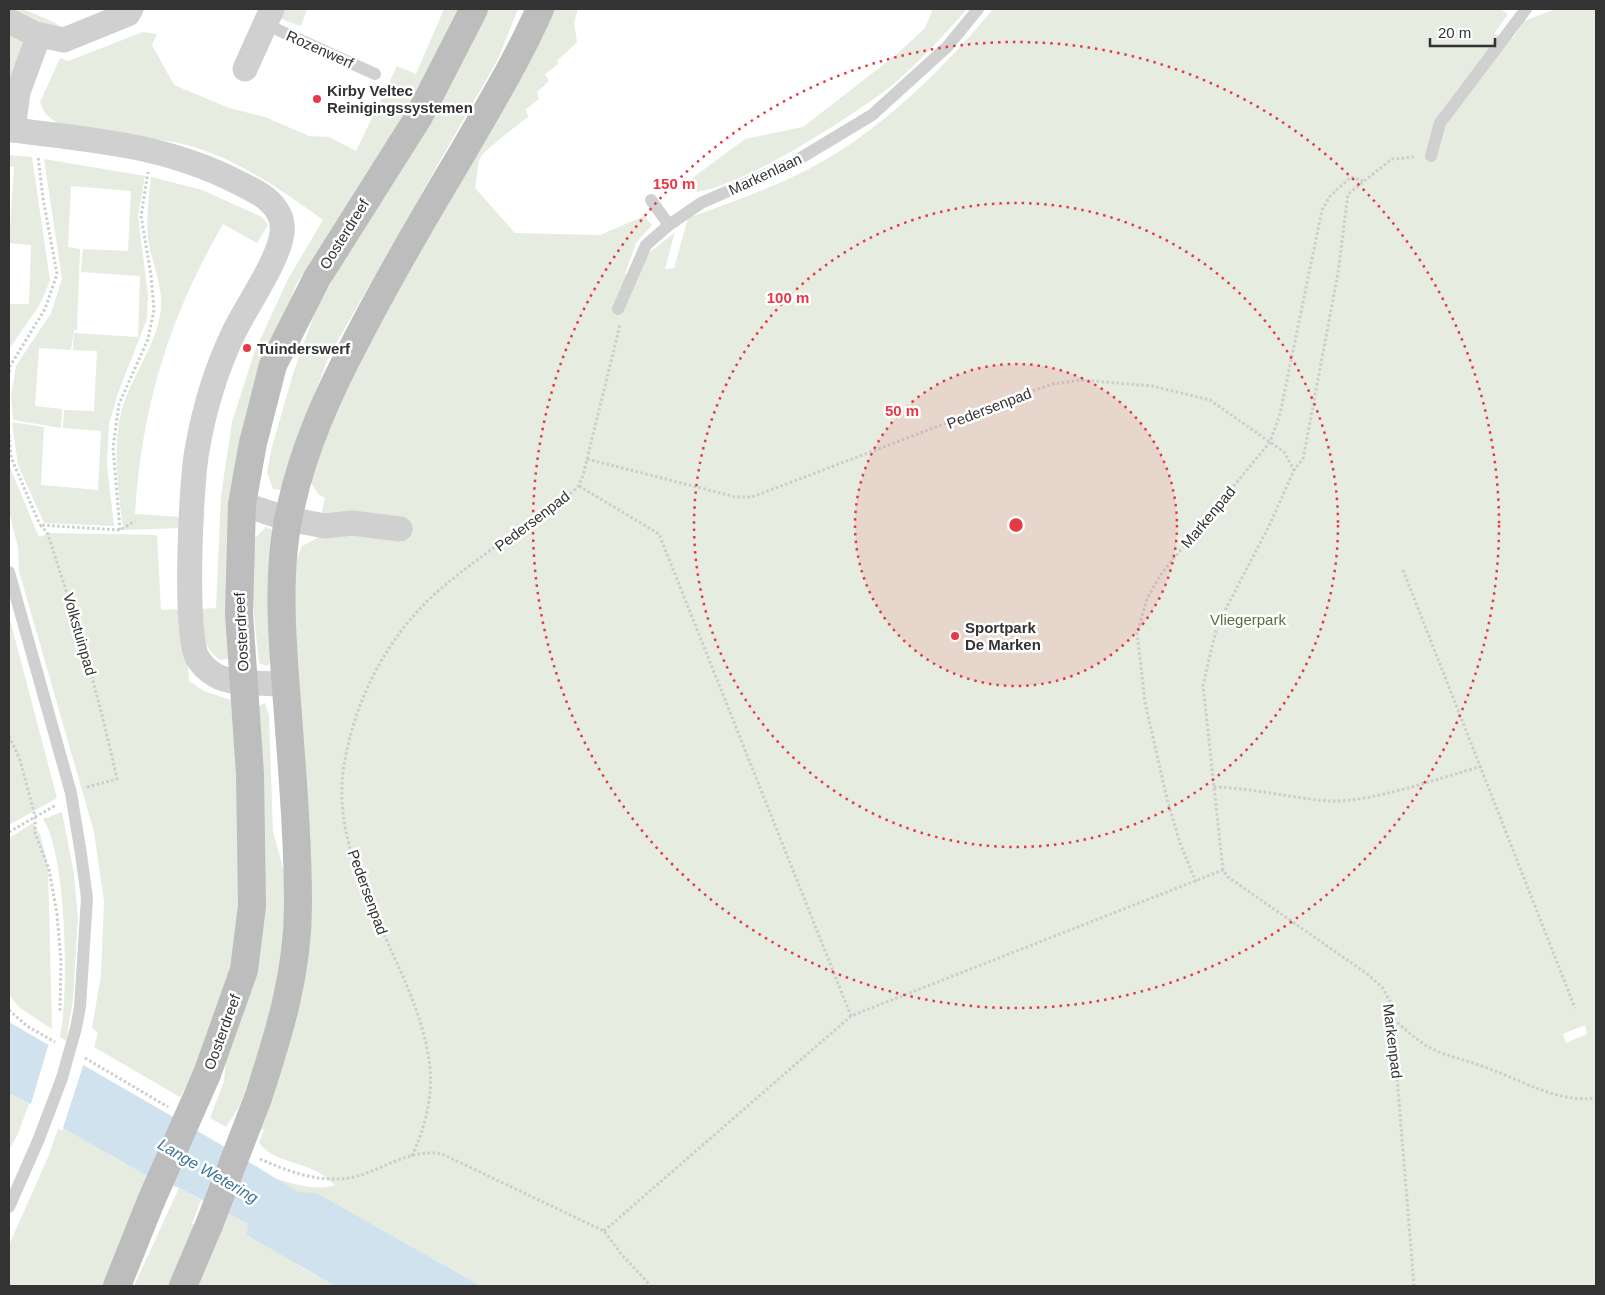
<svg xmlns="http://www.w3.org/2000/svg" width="1605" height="1295" font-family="Helvetica,sans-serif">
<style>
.green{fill:#e6ecdf;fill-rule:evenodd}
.water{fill:#cfe2ee}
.pier{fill:#fff}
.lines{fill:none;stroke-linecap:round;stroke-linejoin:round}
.path{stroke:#cdcdcd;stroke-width:3;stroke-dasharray:2.5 2.5;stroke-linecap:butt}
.service{stroke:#d0d0d0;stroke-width:12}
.minor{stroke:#d0d0d0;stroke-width:25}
.secondary{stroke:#bdbdbd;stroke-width:28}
.service-bridge{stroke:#d0d0d0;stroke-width:12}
.secondary-bridge{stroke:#bdbdbd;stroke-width:28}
.ring{fill:none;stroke:#e63946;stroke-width:2.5;stroke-dasharray:2.5 5}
.poi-dot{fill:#e63946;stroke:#fff;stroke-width:2}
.labels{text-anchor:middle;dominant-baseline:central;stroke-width:5;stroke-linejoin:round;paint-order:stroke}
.street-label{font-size:15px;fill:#333;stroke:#fff}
.poi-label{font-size:15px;font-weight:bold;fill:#333;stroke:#fff;text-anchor:start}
.park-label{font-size:15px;fill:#56703f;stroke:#fff}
.water-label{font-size:16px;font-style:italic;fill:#3f7597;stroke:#fff}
.centre{fill:#e63946;stroke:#fff;stroke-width:2.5}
.ring-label{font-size:15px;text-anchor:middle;font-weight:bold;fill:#e63946;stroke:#fff;stroke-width:5;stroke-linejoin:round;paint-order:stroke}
</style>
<rect width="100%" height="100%" fill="#fff"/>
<g class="green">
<polygon points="9,9 23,9 58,24 56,31"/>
<polygon points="282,9 307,9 301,26 278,18"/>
<path d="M444,9h17l-71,132 -16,21 -78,123 -50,128 -9,44 -6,201 -11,2c-20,-16 -17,-27 -20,-51l16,-1 5,-112 11,-74 22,-69 34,-74 35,-59c-43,-31 -85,-61 -136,-75 -31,-9 -114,-10 -134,-25 -7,-4 -10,-11 -13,-18l20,-44 8,3 75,-29 14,2 -5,11 22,40 55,23 36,9 44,19 20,1 27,14 41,-85 19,8z"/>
<polygon points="486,9 518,9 498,59 329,356 285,473 282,490 273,489 267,472 272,447 293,374 316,309"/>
<path d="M546,9h32l-4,14 3,19 -19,18v4l-13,10 4,7 -12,11 2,7 -13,10 2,8c-10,8 -44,33 -48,41 -3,8 -3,21 -5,30l40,45 85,2 44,-19 8,9 -16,18 -11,31 11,-2 3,-11 36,-29 -10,37 9,-1 14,-50c46,-17 94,-33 137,-58 62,-36 123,-96 168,-151h507l8,5 -14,20 19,4 11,-17 32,-12h40v1277h-1115l-164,-93h-19l-25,-15c20,5 42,14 62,7 -6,-4 -12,-11 -19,-14 -18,-9 -44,-11 -57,-28l5,-13 -6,-2 25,-74 12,-488 7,-20 14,-7 9,-41 -7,-4 -8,-13 41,-120zM1585,1025l2,9 -21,9 -3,-9z"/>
<path d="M933,9h34c-23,26 -46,51 -72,74 -27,23 -189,131 -216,105l66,-49 58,-12 94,-73 28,-26z"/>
<polygon points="9,28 30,38 9,87"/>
<polygon points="9,155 32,157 50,281 39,306 9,349 9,304 29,304 31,245 9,243 14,167 9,166"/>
<polygon points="44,159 145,176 138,216 148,295 147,319 118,393 109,424 107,465 114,526 44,523 18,465 12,422 44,427 41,485 98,490 101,431 63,428 64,410 94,411 97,351 73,350 74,333 138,337 140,276 81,272 83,249 128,251 131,191 71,186 68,247 80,249 77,330 74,330 71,350 39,348 35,406 62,409 61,428 13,420 11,396 16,366 51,313 62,279"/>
<path d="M151,177l51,13 60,27 6,8 -11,18 -34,-19c-54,94 -81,181 -88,290l47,3 -1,11 -56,2 -3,-8c-4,-37 -10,-76 0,-113 10,-34 35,-64 39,-100 2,-24 -10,-48 -13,-71 -2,-21 1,-41 3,-61z"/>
<polygon points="9,465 39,537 48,533 157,535 161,610 184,609 189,681 204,691 237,702 243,813 238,969 199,1062 180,1097 94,1047 98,1033 92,1028 101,975 104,901 94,832 19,571 18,548 9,511"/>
<polygon points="266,527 275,531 271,661 267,666 259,663 252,596 255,538"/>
<polygon points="9,616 57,798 9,825"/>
<polygon points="265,703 269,716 273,831 284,872 285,949 265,1037 239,1107 226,1127 210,1118 224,1081 257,711 260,705"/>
<path d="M62,812l12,62 4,44 -5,82 -7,41 -6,-4c9,-44 7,-182 -17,-218z"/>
<polygon points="33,823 40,834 48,866 52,1029 20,1008 9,995 9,838"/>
<polygon points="9,1093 29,1104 17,1136 9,1150"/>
<polygon points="59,1126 151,1178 105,1286 9,1286 9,1245 49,1155"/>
<polygon points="179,1188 201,1200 192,1224 197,1226 173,1286 134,1286"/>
<polygon points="223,1211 248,1224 298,1265 335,1286 193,1286"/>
</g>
<polygon class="water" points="9,1022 213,1140 298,1192 317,1193 481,1286 335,1286 247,1235 248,1224 179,1188 151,1178 59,1126 32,1105 9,1093"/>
<polygon class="pier" points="49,1043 84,1063 62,1131 30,1107"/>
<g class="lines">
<g class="path">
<polyline points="9,372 10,366 45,309 57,274 43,198 38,156"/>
<polyline points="9,435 11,457 40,525"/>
<polyline points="587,459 620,325"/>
<polyline points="579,486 659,534 851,1016"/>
<polyline points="120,530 113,447 119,404 148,339 154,310 151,275 141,216 148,172"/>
<polyline points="1403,570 1575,1008"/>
<polyline points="9,736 20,760 35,816 35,833 49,869 57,914 61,961 60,1013"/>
<path d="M87,787l30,-8c-18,-84 -43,-166 -70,-247l-7,-7 80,5 15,-9"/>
<path d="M1214,787c39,1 76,11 115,14 41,2 111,-23 153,-35"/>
<polyline points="9,832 56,805"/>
<polyline points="1196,882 1180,843 1167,799 1145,702 1137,633 1147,599 1161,574 1270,442 1280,414 1322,210 1330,196 1351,177 1363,181"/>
<polyline points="9,1010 27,1026 55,1042"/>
<path d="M1394,1019c10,10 21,19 33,27 19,11 40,14 60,22 37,13 70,35 109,30"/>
<polyline points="85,1058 168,1107"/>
<path d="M412,1156c14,-31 22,-62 17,-96 -14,-98 -102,-191 -85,-295 12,-72 49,-139 106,-184 33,-27 69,-50 103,-75 7,-6 20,-13 25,-20 5,-7 7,-19 9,-27l149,38h16l268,-102 33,-11 28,-4 71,6 58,14 74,52 10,18"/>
<path d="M260,1159c29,13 62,25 94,18 31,-8 56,-29 88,-23l162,77 18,24 29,31"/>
<polyline points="604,1231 851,1016 1223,870"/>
<polyline points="1414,1286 1391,1003 1382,987 1366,973 1228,877 1223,870 1203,685 1217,626 1270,524 1294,470 1303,459 1338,273 1348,194 1392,159 1415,157"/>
</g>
<g class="service">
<polyline points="265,24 375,74"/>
<polyline points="1431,156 1440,123 1526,9"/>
<polyline points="651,200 669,225"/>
<polyline points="618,309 646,245 669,225 701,203 794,162 872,115 947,47 978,9"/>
<polyline points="9,572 71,793 81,854 87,898 80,1007 76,1028"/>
<polyline points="9,1207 38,1141"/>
</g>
<g class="minor">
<polyline points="9,21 35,34 64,40 128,14 131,9"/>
<path d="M39,35l-21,57 -5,38c80,10 153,15 226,53 14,7 28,13 37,26 5,7 7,16 6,24 -4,29 -35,72 -48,99 -18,37 -30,78 -37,118 -6,33 -13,180 0,207 4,7 11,14 18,18 15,10 52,8 71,9"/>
<polyline points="245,69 272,9"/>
<polyline points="242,504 288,519 325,526 352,523 400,529"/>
</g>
<g class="secondary">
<polyline points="207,1074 244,970 252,906 250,774 239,613 242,504 253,443 273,365 317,278 418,118 474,9"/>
<path d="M258,1098c21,-64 40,-125 40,-193 0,-67 -6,-135 -11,-203 -5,-63 -11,-134 4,-196 13,-59 38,-114 66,-167 32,-62 67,-122 103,-182 28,-49 57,-96 80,-148"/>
<polyline points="117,1286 151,1201"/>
<polyline points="183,1286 209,1225"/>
</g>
<polyline class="service-bridge" points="38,1141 62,1078 76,1028"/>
<g class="secondary-bridge">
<polyline points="151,1201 207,1074"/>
<polyline points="209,1225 258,1098"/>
</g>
</g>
<circle cx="1016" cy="525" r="161" fill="#e63946" fill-opacity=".12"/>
<g class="ring">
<circle cx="1016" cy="525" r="161"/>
<circle cx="1016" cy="525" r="322"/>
<circle cx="1016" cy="525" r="483"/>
</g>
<g class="poi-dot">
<circle cx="317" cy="99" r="5"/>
<circle cx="247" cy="348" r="5"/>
<circle cx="955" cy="636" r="5"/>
</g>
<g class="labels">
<g class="street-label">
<text transform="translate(320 49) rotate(24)">Rozenwerf</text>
<text transform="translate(765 174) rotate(-25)">Markenlaan</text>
<text transform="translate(344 234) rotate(-58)">Oosterdreef</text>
<text transform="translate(989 408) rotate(-21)">Pedersenpad</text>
<text transform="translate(1208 517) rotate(-50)">Markenpad</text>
<text transform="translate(532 521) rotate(-37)">Pedersenpad</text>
<text transform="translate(241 632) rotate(-93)">Oosterdreef</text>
<text transform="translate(80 634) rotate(74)">Volkstuinpad</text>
<text transform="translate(368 892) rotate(70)">Pedersenpad</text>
<text transform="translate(222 1032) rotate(-70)">Oosterdreef</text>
<text transform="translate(1393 1041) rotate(83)">Markenpad</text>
</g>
<g class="poi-label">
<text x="327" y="90">Kirby Veltec<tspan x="327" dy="17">Reinigingssystemen</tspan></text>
<text x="257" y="348">Tuinderswerf</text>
<text x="965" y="627">Sportpark<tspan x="965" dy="17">De Marken</tspan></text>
</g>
<g class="park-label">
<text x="1248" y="619">Vliegerpark</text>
</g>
<g class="water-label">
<text transform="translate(208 1171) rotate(30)">Lange Wetering</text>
</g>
</g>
<circle cx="1016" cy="525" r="8" class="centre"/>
<g class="ring-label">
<text x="674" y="189">150 m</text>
<text x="788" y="303">100 m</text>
<text x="902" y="416">50 m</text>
</g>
<rect width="1605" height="1295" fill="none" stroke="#333333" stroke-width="20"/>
<path d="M1430 38v8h65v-8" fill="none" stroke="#333333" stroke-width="2.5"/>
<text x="1438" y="38" font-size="15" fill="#333333" stroke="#ffffff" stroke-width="4" paint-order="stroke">20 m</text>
</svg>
